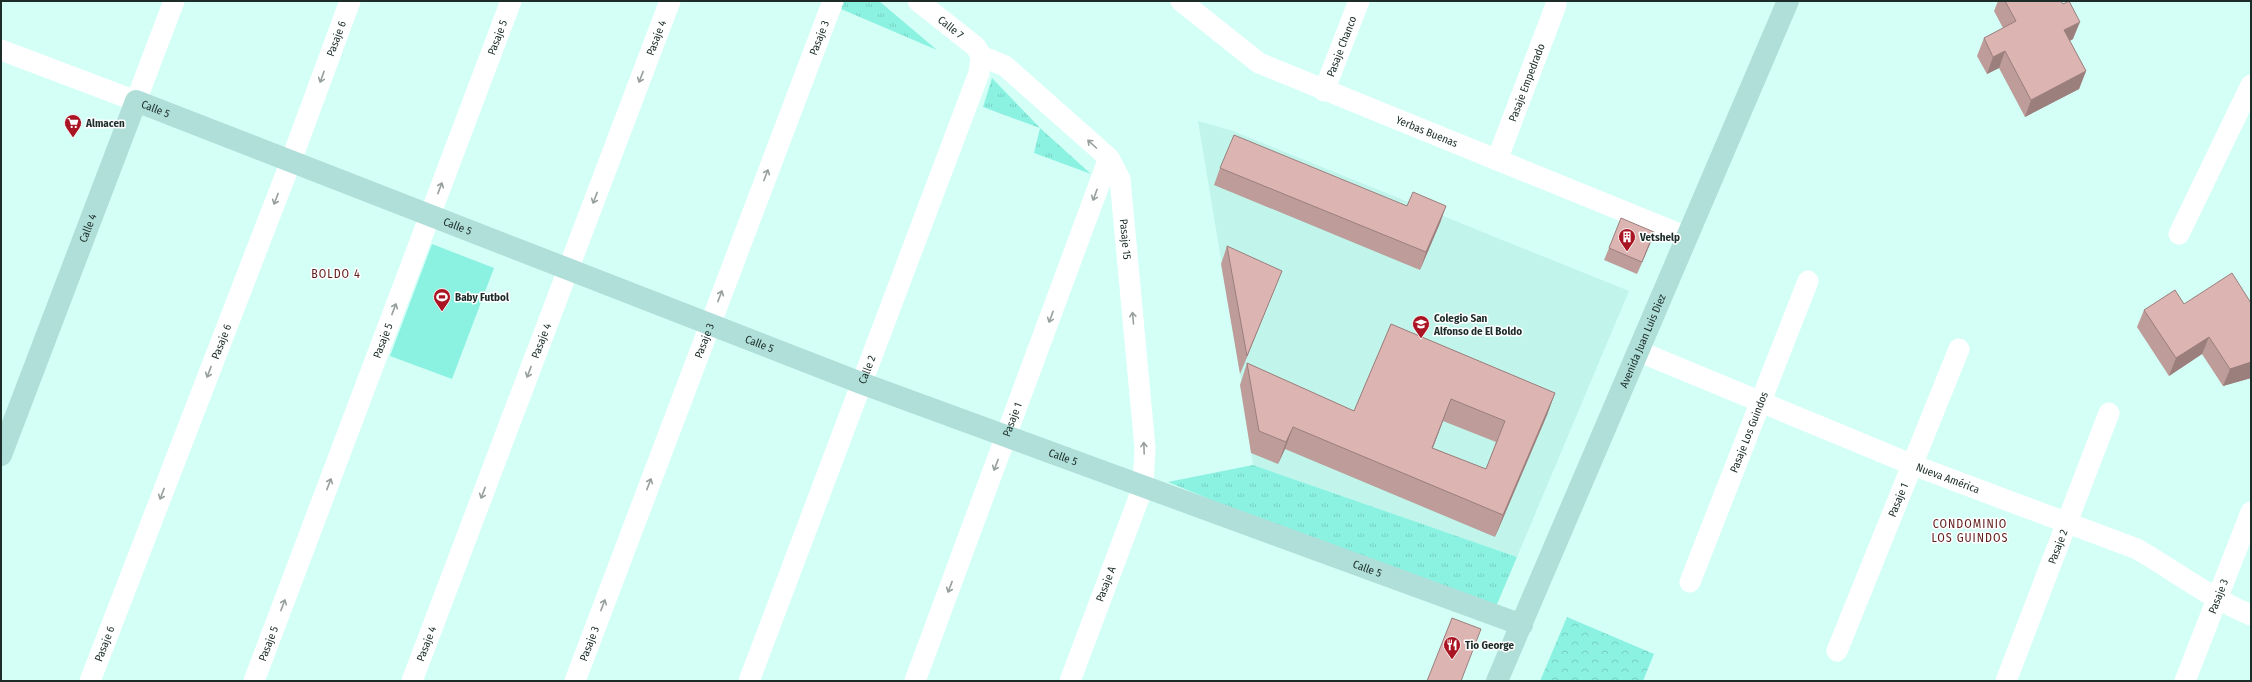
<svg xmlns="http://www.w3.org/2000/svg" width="2252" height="682" font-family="'Fira Sans Condensed',sans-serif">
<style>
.built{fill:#c1f5eb}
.grass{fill:url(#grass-tufts)}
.park{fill:url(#park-crowns)}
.pitch{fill:#8bf2e2}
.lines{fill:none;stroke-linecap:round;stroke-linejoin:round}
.street{stroke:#fff;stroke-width:21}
.secondary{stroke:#b0dfd9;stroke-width:22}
.wall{fill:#bd9c99;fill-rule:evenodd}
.shaded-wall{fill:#9a7f7d}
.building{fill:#dcb5b2;stroke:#9a7f7d;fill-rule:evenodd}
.oneway{stroke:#98a09f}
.labels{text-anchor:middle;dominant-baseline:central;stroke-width:3;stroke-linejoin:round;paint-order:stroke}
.street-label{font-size:11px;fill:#1b2c29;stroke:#fff}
.poi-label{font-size:11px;font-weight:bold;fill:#1b2c29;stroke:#fff;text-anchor:start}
.neighbourhood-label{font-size:12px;letter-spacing:1px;fill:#621d1d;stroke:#fff}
</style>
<defs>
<pattern id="grass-tufts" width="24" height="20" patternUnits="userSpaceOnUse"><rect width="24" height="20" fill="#8bf2e2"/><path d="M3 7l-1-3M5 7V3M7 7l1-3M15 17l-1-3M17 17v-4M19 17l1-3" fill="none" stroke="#77d0c2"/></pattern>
<pattern id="park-crowns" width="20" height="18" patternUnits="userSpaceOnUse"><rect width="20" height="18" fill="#8bf2e2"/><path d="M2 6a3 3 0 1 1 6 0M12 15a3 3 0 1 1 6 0" fill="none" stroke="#77d0c2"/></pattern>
</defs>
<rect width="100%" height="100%" fill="#d4fff7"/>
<polygon class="built" points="1198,121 1233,131 1629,291 1517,557 1253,465 1242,386"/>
<g class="grass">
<polygon points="844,1 879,1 937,50 841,9"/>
<polygon points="992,78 1040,128 1091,174 1034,153 1040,128 983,107"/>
<polygon points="1253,465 1517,557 1492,616 1168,482"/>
</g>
<polygon class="park" points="1567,617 1654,654 1643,681 1540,681"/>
<polygon class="pitch" points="432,244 494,268 452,379 390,356"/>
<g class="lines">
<g class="street">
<path id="s1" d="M918,1l58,46 5,9"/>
<path id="s2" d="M1181,1l78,62 428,174"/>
<polyline points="1,50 136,101 174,1"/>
<path id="s3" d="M981,56l24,10 104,92 11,21 25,269 -2,39 -73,194"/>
<path id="s4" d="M1324,91l35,-90"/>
<path id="s5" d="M1497,160l59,-155"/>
<polyline points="2179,234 2251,85"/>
<path id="s6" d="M1638,351l275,114 224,84c38,22 73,49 114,66"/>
<path id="s7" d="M1690,582l118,-301"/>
<path id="s8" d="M1837,651l122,-302"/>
<path id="s9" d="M90,681l201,-520 59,-160"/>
<path id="s10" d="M254,681l257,-680"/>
<path id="s11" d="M412,681l258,-680"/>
<path id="s12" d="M575,681l258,-680"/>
<path id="s13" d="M749,681l230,-608 2,-17"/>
<path id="s14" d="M915,681l194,-523"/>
<path id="s15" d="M2006,681l103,-268"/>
<path id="s16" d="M2185,681l66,-169"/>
</g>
<g class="secondary">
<path id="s17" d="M1,455l135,-354 725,282 661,242"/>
<path id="s18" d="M1497,681l291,-680"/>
</g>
</g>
<g class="wall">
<polygon points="1998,1 2061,1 2073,39 2070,41 2086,71 2079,89 2025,117 1999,68 1987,74 1977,56 1984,38 2003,28 1994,11"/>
<polygon points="1220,168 1407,206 1446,206 1440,223 1420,270 1214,185"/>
<polygon points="1650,244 1637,274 1604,260 1609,248"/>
<polygon points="1227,246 1275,288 1240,374 1221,264"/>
<polygon points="2184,304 2251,378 2223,386 2202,354 2169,376 2137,327 2144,310"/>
<path d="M1391,324l164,69 -8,22 -52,122 -210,-88 -7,15 -27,-11 -11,-68 7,-22 107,48zM1443,421l53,21 -10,27 -53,-21z"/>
</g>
<g class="shaded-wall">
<polygon points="2080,22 2073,39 2057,47 2064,30"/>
<polygon points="2005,51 1999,68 1987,74 1993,57"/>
<polygon points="2086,71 2079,89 2025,117 2031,100"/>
<polygon points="1446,206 1440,223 1420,270 1426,252"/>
<polygon points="1654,232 1650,244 1637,274 1642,262"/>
<polygon points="1282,271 1275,288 1240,374 1247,356"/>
<polygon points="2209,337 2202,354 2169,376 2176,358"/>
<polygon points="2251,353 2251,378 2223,386 2230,369"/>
<polygon points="1555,393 1547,415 1495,537 1503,515"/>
<polygon points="1451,399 1443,421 1424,470 1432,448"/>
<polygon points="1293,427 1285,449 1278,464 1286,442"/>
</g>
<g class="building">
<polygon points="2005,1 2061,1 2063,4 2069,1 2080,22 2064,30 2086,71 2031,100 2005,51 1993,57 1984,38 2016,21"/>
<polygon points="1234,135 1407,206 1413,192 1446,206 1426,252 1220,168"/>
<polygon points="1621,218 1654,232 1642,262 1609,248"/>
<polygon points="1227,246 1282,271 1247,356"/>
<polygon points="2232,273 2251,303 2251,362 2230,369 2209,337 2176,358 2144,310 2175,290 2184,304"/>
<path d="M1391,324l164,69 -52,122 -210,-88 -7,15 -27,-11 -12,-68 107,48zM1451,399l54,22 -19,48 -54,-21z"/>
<polygon points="1452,618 1481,629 1461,681 1427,681"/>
</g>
<defs><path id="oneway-shaft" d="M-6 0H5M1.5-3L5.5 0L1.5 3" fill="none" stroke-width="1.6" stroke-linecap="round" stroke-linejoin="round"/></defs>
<g class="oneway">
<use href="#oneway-shaft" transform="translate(322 77) rotate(110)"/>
<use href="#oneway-shaft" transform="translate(641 77) rotate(111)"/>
<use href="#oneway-shaft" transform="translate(1092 144) rotate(-138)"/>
<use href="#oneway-shaft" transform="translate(766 175) rotate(-69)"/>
<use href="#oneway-shaft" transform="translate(440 188) rotate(-69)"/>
<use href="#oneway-shaft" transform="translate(1095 195) rotate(110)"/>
<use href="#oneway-shaft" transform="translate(595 198) rotate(111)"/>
<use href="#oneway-shaft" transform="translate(276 199) rotate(111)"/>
<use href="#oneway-shaft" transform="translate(720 296) rotate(-69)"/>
<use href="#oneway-shaft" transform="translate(394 309) rotate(-69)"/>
<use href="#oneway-shaft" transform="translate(1051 317) rotate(110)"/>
<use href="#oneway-shaft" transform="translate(1133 318) rotate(-95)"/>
<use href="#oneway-shaft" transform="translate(209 372) rotate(111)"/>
<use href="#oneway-shaft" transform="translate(529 372) rotate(111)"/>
<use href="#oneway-shaft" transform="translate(1144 448) rotate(-92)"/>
<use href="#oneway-shaft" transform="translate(996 465) rotate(111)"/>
<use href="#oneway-shaft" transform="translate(329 484) rotate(-69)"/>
<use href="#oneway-shaft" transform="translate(649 484) rotate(-69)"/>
<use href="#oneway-shaft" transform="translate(483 493) rotate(111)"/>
<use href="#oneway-shaft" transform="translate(162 494) rotate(111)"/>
<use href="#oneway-shaft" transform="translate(950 587) rotate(111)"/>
<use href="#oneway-shaft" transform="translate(283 605) rotate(-69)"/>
<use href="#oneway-shaft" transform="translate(603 605) rotate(-69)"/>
</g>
<defs>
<symbol id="supermarket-pin" viewBox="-11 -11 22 30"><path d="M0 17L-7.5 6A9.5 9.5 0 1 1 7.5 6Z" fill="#aa1524" stroke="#fff"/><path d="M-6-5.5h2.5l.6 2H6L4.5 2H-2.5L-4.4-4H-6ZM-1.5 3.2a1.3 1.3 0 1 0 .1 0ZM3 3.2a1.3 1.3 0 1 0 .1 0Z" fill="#fff"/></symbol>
<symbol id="building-pin" viewBox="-11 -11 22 30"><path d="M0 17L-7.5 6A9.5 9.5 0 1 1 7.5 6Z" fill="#aa1524" stroke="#fff"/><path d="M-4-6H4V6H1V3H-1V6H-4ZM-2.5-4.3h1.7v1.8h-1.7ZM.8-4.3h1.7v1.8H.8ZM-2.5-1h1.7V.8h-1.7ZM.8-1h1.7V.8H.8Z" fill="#fff"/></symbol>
<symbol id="stadium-pin" viewBox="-11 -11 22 30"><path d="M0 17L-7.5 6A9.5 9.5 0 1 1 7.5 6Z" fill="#aa1524" stroke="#fff"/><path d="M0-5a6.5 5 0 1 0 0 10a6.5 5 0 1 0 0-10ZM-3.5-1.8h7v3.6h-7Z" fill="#fff"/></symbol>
<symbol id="school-pin" viewBox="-11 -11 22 30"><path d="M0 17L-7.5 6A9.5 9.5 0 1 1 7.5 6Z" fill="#aa1524" stroke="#fff"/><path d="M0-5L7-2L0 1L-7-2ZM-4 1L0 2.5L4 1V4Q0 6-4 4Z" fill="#fff"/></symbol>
<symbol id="restaurant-pin" viewBox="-11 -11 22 30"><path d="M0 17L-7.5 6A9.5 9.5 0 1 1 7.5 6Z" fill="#aa1524" stroke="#fff"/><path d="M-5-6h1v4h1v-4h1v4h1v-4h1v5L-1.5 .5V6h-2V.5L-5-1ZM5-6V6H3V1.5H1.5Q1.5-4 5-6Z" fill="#fff"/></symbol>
</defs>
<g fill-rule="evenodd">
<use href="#supermarket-pin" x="63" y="113" width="20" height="27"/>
<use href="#building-pin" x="1617" y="227" width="20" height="27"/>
<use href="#stadium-pin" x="432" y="287" width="20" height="27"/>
<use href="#school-pin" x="1411" y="314" width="20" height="27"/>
<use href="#restaurant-pin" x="1442" y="635" width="20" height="27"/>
</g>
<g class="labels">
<g class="street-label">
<text stroke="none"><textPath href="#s1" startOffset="42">Calle 7</textPath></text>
<text stroke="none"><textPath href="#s10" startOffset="688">Pasaje 5</textPath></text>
<text stroke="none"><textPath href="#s11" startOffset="688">Pasaje 4</textPath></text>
<text stroke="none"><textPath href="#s12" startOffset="688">Pasaje 3</textPath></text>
<text stroke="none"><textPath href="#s9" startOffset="688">Pasaje 6</textPath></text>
<text stroke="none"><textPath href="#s4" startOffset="48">Pasaje Chanco</textPath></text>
<text stroke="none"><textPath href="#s5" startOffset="83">Pasaje Empedrado</textPath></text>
<text stroke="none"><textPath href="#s17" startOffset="400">Calle 5</textPath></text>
<text stroke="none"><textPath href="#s2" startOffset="281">Yerbas Buenas</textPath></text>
<text stroke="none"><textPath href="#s17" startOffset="724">Calle 5</textPath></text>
<text stroke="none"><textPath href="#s17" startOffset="243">Calle 4</textPath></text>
<text stroke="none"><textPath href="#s3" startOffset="249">Pasaje 15</textPath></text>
<text stroke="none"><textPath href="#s10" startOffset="364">Pasaje 5</textPath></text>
<text stroke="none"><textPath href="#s11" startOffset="364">Pasaje 4</textPath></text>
<text stroke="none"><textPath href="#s12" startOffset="364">Pasaje 3</textPath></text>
<text stroke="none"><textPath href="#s18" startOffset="370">Avenida Juan Luis Diez</textPath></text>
<text stroke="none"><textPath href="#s9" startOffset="364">Pasaje 6</textPath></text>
<text stroke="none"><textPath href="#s17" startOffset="1048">Calle 5</textPath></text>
<text stroke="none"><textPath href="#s13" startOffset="333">Calle 2</textPath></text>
<text stroke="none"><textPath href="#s14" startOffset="279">Pasaje 1</textPath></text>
<text stroke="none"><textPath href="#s7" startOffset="161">Pasaje Los Guindos</textPath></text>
<text stroke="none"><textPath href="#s17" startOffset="1372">Calle 5</textPath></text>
<text stroke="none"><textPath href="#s6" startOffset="335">Nueva América</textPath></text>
<text stroke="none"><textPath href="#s8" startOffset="163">Pasaje 1</textPath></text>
<text stroke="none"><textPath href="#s15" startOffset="144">Pasaje 2</textPath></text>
<text stroke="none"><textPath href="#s17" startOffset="1696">Calle 5</textPath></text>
<text transform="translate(1106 584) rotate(-69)">Pasaje A</text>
<text stroke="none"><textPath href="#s16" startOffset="91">Pasaje 3</textPath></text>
<text stroke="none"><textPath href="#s9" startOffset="40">Pasaje 6</textPath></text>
<text stroke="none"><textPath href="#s10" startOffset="40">Pasaje 5</textPath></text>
<text stroke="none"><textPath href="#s11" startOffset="40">Pasaje 4</textPath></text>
<text stroke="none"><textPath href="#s12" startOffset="40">Pasaje 3</textPath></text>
</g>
<g class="poi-label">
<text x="86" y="123">Almacen</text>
<text x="1640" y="237">Vetshelp</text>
<text x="455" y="297">Baby Futbol</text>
<text x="1434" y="318">Colegio San<tspan x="1434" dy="13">Alfonso de El Boldo</tspan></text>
<text x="1465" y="645">Tio George</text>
</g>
<g class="neighbourhood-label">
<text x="336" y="274">BOLDO 4</text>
<text x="1970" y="524">CONDOMINIO<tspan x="1970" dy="14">LOS GUINDOS</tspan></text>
</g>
</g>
<rect width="2252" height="682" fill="none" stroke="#1b2c29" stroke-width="4"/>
</svg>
